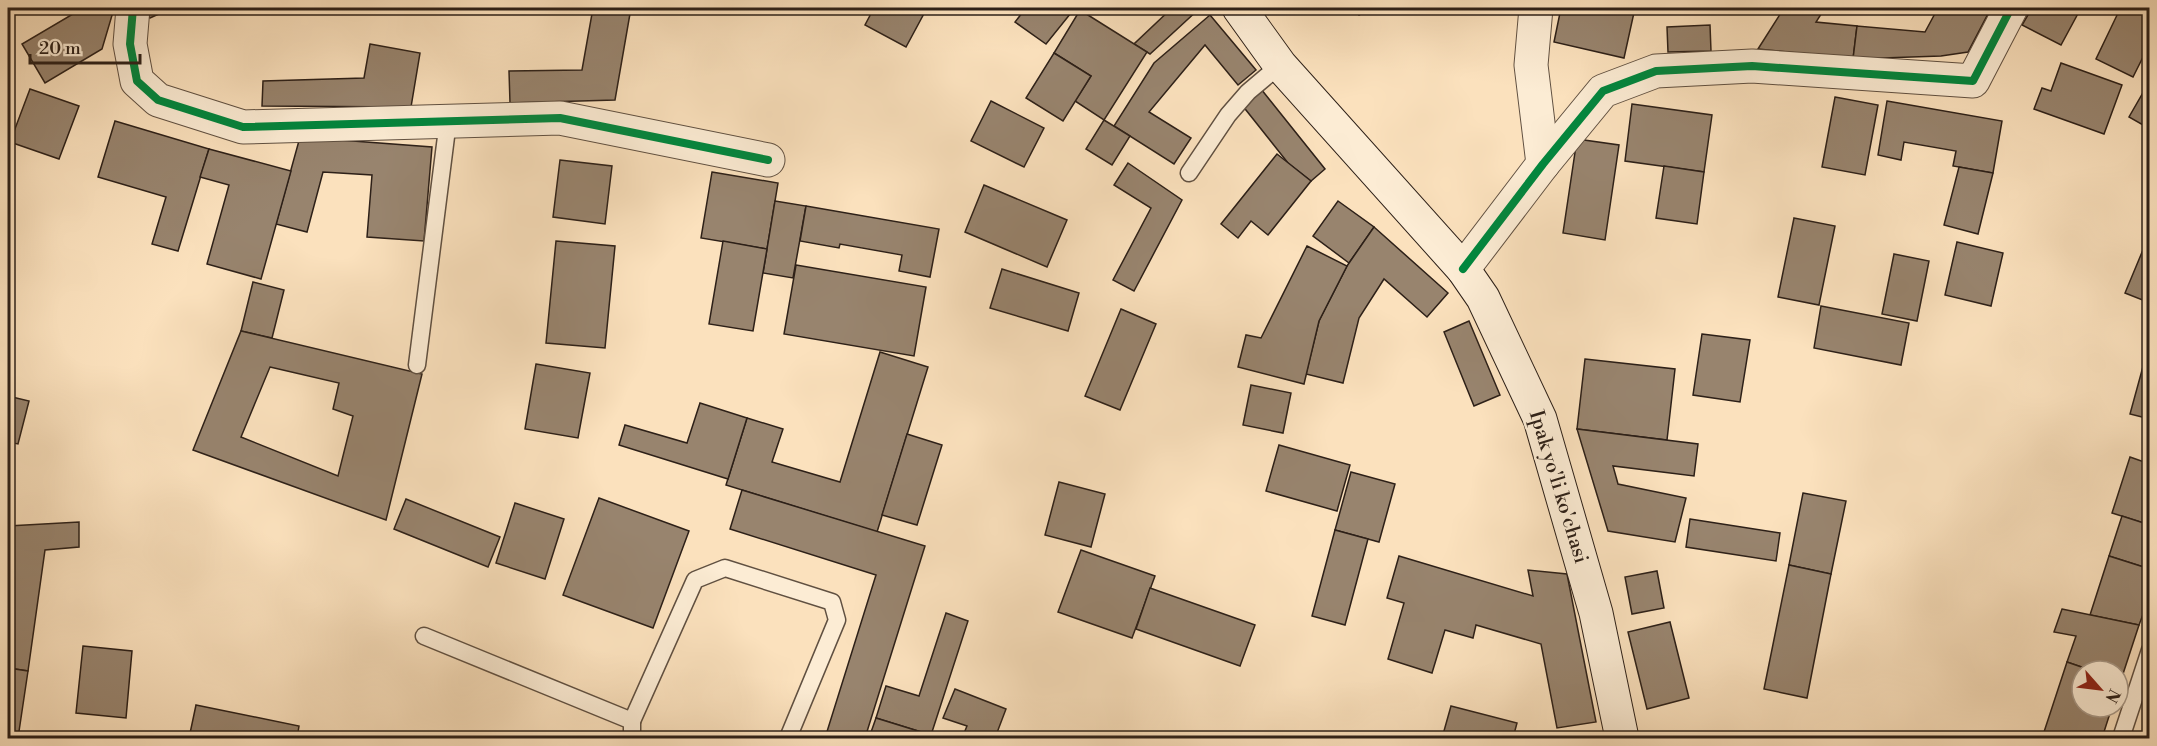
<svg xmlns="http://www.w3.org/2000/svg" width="2157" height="746" font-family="'Libre Bodoni',serif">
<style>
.building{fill:#98846e;stroke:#2d2018;stroke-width:1.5;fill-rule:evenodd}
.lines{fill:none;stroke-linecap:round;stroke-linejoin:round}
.service-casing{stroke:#605041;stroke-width:19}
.minor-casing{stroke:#605041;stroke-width:35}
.secondary-casing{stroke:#2d2018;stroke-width:35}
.service{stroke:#fcecd4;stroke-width:16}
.minor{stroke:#fcecd4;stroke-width:33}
.secondary{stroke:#fcecd4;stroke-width:33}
.cycleway-casing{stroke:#fcecd4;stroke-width:11}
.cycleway{stroke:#00873e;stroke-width:8}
.labels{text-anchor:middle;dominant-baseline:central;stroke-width:5;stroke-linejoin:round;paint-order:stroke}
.street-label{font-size:20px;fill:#2d2018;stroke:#fcecd4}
</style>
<rect width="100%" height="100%" fill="#fbe1bd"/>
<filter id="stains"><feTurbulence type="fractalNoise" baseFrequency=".00333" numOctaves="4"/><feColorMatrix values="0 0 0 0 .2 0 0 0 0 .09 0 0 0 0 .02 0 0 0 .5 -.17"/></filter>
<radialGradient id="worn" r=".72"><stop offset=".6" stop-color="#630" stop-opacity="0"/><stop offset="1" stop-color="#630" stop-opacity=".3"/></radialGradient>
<g class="building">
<polygon points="83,8 110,8 113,12 102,49 45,83 22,44"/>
<polygon points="145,8 172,8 150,18"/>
<polygon points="593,8 631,8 615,100 510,103 509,71 582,70"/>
<polygon points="874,8 927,8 906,47 865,25"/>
<polygon points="1026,8 1075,8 1046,44 1015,22"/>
<polygon points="1172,8 1200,8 1150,54 1134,44"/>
<polygon points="1355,8 1373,8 1359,15"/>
<polygon points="1561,8 1635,8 1624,58 1554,42"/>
<polygon points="1784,8 1825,8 1816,22 1857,26 1853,59 1758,49"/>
<polygon points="1938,8 1991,8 1968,52 1941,56 1853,59 1857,26 1925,32"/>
<polygon points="2032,8 2081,8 2061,45 2022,25"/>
<polygon points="2112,8 2150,8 2150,43 2133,77 2096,59 2119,11"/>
<polygon points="1080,10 1147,52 1104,120 1075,101 1091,76 1054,53"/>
<polygon points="1210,15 1256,70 1238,85 1205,45 1149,112 1191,138 1174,164 1114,126 1154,63"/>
<polygon points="1710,25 1711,51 1668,52 1667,27"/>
<polygon points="370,44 420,53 411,107 262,106 263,81 364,78"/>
<polygon points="1054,53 1091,76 1063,121 1026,98"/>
<polygon points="2061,63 2122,85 2104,134 2034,109 2042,88 2051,91"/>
<polygon points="2148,84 2150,85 2150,129 2129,117"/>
<polygon points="30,89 79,106 59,159 10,142"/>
<polygon points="1261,89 1325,169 1311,181 1288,163 1242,105"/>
<polygon points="1835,97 1878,105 1865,175 1822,167"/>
<polygon points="991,101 1044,128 1024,167 971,141"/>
<polygon points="1887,101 2002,121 1993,173 1953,166 1956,151 1904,142 1901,160 1878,155"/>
<polygon points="1632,104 1712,115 1704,172 1625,161"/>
<polygon points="1104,120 1130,136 1112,165 1086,149"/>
<polygon points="115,121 209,149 178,251 152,244 166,197 98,177"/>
<polygon points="300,137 432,147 424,241 367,237 372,175 323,172 307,232 276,224"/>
<polygon points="1577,139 1619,145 1605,240 1563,233"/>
<polygon points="209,149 291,171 261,279 207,264 229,185 200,177"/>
<polygon points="1277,154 1311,181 1268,235 1251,221 1238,238 1221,224"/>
<polygon points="560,160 612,166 605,224 553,217"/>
<polygon points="1128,163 1182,200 1134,291 1113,280 1151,208 1114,185"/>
<polygon points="1664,166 1704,172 1697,224 1656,218"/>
<polygon points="1959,167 1993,173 1978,234 1944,225"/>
<polygon points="712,172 778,183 767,249 701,238"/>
<polygon points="984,185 1067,220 1047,267 965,232"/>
<polygon points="775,201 806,206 793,278 763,273"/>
<polygon points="1338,201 1374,227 1349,263 1313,236"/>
<polygon points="806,206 939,229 930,277 899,271 902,255 840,244 839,248 800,241"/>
<polygon points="1794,218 1835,226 1819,305 1778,297"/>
<polygon points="1374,227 1448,293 1427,317 1384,279 1359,318 1343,383 1306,374 1319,321 1347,266"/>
<polygon points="2150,233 2150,303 2125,293"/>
<polygon points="556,241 615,246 605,348 546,343"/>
<polygon points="723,241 767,249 753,331 709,324"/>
<polygon points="1957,242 2003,253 1991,306 1945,295"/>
<polygon points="1307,246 1347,266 1319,321 1304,384 1238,367 1246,335 1261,338"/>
<polygon points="1894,254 1929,261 1917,321 1882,314"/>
<polygon points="796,265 926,287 914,356 784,334"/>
<polygon points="1002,269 1079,293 1068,331 990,308"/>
<polygon points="253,282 284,290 272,338 241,331"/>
<polygon points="1821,306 1909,323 1901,365 1814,348"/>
<polygon points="1121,309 1156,324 1120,410 1085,396"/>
<polygon points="1469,321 1500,395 1474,406 1444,332"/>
<path d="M241,331l181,43 -36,146 -193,-70zM270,367l69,16 -6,26 20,7 -15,60 -97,-39z"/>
<polygon points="1702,334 1750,340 1740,402 1693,395"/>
<polygon points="2150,341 2150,419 2130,414"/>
<polygon points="880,352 928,367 877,532 726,485 747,418 783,429 772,462 840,482"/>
<polygon points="1585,359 1675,369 1667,440 1577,429"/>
<polygon points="536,364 590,373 578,438 525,429"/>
<polygon points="1251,385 1291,393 1283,433 1243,425"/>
<polygon points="8,396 29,401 18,444 8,442"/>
<polygon points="700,403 747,418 728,479 619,445 625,425 687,443"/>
<polygon points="1577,429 1698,444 1694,476 1613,466 1618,484 1686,498 1675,542 1608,531"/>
<polygon points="907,434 942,445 917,525 882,515"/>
<polygon points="1279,445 1350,465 1337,511 1266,491"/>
<polygon points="2130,457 2150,464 2150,525 2112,513"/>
<polygon points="1351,472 1395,484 1379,542 1335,530"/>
<polygon points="1059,482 1105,494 1091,547 1045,535"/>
<polygon points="742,490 925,546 865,738 825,738 876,575 730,529"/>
<polygon points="1803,493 1846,501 1831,574 1789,565"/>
<polygon points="599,498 689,531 653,628 563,595"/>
<polygon points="406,499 500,537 488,567 394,529"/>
<polygon points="515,503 564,519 545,579 496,563"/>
<polygon points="2122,516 2150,525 2150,569 2109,556"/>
<polygon points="1690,519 1780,533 1776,561 1686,547"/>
<polygon points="79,522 79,547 45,550 28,671 8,668 8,526"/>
<polygon points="1335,530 1368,539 1345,625 1312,616"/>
<polygon points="1081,550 1155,576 1132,638 1058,612"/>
<polygon points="1399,556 1533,596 1528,570 1567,574 1596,722 1557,728 1541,644 1476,625 1473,638 1445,630 1432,673 1388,659 1404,603 1387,598"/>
<polygon points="2109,556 2150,569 2150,596 2139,625 2090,615"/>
<polygon points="1789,565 1831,574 1807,698 1764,689"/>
<polygon points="1657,571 1664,608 1632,614 1625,577"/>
<polygon points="1150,588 1255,625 1240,666 1136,629"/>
<polygon points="2062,609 2139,625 2121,680 2118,679 2118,671 2093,671 2067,662 2076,636 2054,632"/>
<polygon points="946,613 968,621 931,735 876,718 886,686 919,696"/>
<polygon points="1670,622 1689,698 1647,709 1628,632"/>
<polygon points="83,646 132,651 126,718 76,713"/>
<polygon points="2067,662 2093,671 2082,671 2082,707 2112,707 2102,738 2042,738"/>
<polygon points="8,668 28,671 18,738 8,738"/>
<polygon points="955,689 1006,709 995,738 962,738 967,726 943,718"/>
<polygon points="196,705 299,726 297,738 189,738"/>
<polygon points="1451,706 1517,723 1513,738 1442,738"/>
<polygon points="876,718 931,735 930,738 869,738"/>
</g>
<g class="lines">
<defs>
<g id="service">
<polyline points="1189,173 1228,115 1248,92 1280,65"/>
<polyline points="417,365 448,121"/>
<polyline points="424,636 632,721 632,738"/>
<polyline points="632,721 695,580 725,568 832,602 837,620 788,738"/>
<polyline points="2121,738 2150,650"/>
</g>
<g id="minor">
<polyline points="133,8 130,44 137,81 158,100 243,127 560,118 768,160"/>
<polyline points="1536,8 1531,65 1543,164"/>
<polyline points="1463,269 1543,164 1603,91 1656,71 1752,66 1973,81 2011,8"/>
</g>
<polyline id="secondary" points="1239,8 1280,65 1463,269 1483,298 1540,419 1596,613 1622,738"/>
</defs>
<use href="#service" class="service-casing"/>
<use href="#minor" class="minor-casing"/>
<use href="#secondary" class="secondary-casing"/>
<use href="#service" class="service"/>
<use href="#minor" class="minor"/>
<use href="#secondary" class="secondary"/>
<defs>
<g id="cycleway">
<polyline points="133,8 130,44 137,81 158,100 243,127 560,118 768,160"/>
<polyline points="1463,269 1543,164 1603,91 1656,71 1752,66 1973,81 2011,8"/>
</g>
</defs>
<use href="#cycleway" class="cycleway-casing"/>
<use href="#cycleway" class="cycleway"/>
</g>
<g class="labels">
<g class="street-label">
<text transform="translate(1558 487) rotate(73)">Ipak yo'li ko'chasi</text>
</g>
</g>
<rect width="2157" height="746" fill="none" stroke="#fbe1bd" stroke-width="30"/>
<rect x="9" y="9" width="2139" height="728" fill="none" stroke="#2d2018" stroke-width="3"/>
<rect x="15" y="15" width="2127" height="716" fill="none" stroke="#2d2018" stroke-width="1.5"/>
<g transform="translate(2100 689) rotate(118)"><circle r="28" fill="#fcecd4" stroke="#a99a89" stroke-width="1.5"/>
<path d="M0-4.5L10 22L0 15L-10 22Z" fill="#8f2418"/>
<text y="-9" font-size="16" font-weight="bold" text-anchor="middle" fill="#2d2018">N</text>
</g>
<path d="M30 54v9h110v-9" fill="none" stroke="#2d2018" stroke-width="3"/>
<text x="39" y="54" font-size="18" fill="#2d2018" stroke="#fcecd4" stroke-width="4.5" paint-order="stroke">20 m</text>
<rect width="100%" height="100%" filter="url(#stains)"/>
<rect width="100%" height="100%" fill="url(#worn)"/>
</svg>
